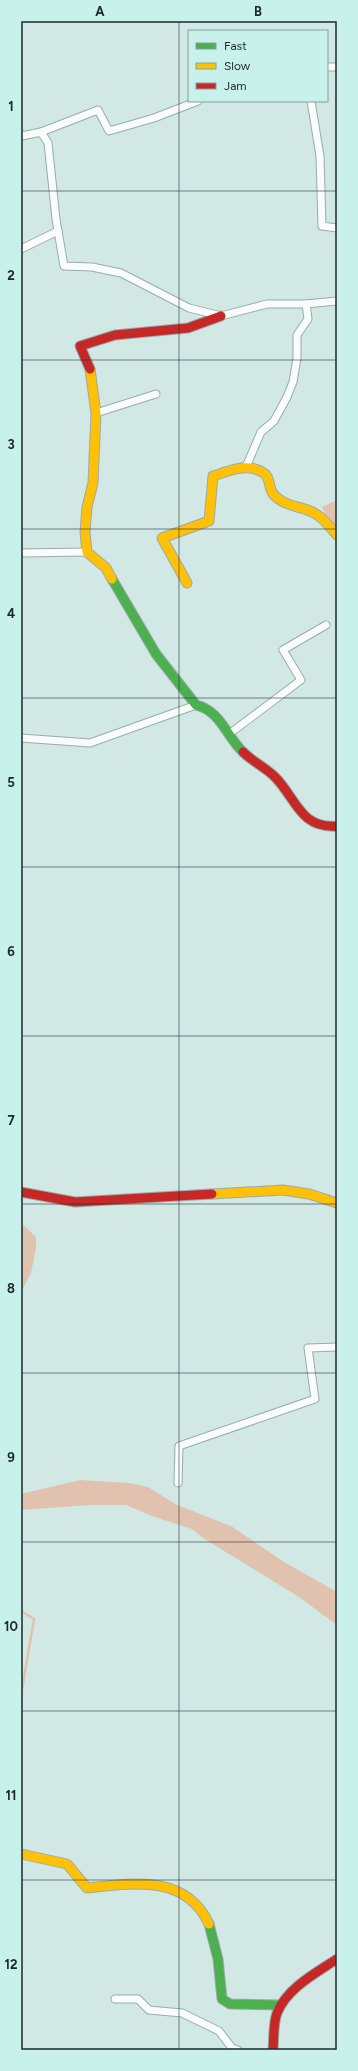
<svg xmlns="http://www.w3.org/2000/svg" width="358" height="2071" font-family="Figtree,sans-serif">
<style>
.water{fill:#e1c2ae}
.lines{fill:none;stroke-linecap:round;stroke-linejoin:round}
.stream{stroke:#e1c2ae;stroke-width:2.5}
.street-casing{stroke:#9aacaa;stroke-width:9}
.fast-casing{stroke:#9aacaa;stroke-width:11}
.slow-casing{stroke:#9aacaa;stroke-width:11}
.jam-casing{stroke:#9aacaa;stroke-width:11}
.street{stroke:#f8fcfb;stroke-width:7}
.fast{stroke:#4caf50;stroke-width:9}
.slow{stroke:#ffc107;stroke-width:9}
.jam{stroke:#c62828;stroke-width:9}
.grid{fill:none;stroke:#1b2a28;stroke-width:1;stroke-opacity:0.55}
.neatline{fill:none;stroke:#1b2a28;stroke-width:1.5}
.grid-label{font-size:13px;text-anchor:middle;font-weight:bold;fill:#1b2a28}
</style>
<rect width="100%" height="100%" fill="#d1e8e5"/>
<g class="water">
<polygon points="337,500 337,531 334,533 322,507"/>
<polygon points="21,1223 36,1237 36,1248 31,1273 21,1292"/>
<polygon points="80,1480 129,1483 148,1487 177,1505 231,1526 284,1562 337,1592 337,1625 299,1597 203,1538 192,1529 152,1516 126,1505 90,1505 21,1510 21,1494"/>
</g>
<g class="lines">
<polyline class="stream" points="21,1611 34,1619 21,1695"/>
<defs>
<g id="street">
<polyline points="327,67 337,67"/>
<polyline points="311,101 320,156 322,226 337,228"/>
<polyline points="41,132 98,110 109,131 154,118 198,101"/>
<polyline points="21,134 22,136 41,132 48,143 56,219 64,266 92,267 121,273 189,308 221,316 267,304 306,304 337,301"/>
<polyline points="21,249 58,231"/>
<polyline points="96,413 156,394"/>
<polyline points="246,467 261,432 274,421 287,397 293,382 297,358 297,335 308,319 306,304"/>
<polyline points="21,553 87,552"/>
<polyline points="229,734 301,680 283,650 326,625"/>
<polyline points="21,738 90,743 196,705"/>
<polyline points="178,1483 179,1446 315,1399 308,1348 337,1347"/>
<polyline points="115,1999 138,1999 149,2010 182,2013 219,2031 232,2048 238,2050"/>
</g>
<g id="fast">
<path d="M112,579l44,75 40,51c25,6 30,31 47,47"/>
<polyline points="209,1924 218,1959 222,1999 230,2004 280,2005"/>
</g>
<g id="slow">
<polyline points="90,369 96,413 93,483 87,507 85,532 87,552 106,568 112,579"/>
<path d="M187,583l-25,-45 47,-17 4,-45c13,-4 28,-11 42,-7 19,5 11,17 19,26 9,10 24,11 36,16 11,4 19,15 27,24"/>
<polyline points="212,1194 283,1190 309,1194 337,1203"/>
<path d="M21,1854l46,10 20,24c45,-5 99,-14 122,36"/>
</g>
<g id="jam">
<polyline points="90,369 80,346 115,335 188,328 221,316"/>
<path d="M243,752c10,10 22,15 32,25 21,21 25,52 62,49"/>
<polyline points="21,1192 75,1202 212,1194"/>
<path d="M273,2050c1,-12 0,-26 4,-37 10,-25 39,-40 60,-54"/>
</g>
</defs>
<use href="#street" class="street-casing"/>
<use href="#fast" class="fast-casing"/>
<use href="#slow" class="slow-casing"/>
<use href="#jam" class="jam-casing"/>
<use href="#street" class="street"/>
<use href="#fast" class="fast"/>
<use href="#slow" class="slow"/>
<use href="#jam" class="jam"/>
</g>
<path class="grid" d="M179,21v2029M21,191h316M21,360h316M21,529h316M21,698h316M21,867h316M21,1036h316M21,1204h316M21,1373h316M21,1542h316M21,1711h316M21,1880h316"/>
<rect width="358" height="2071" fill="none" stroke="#c8f1ec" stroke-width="44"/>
<rect x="188" y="30" width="140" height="72" fill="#c8f1ec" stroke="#83a19e"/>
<rect x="196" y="43" width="20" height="6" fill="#4caf50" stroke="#83a19e"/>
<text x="224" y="50" font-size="12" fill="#1b2a28">Fast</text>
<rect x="196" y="63" width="20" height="6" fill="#ffc107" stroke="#83a19e"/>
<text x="224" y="70" font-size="12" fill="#1b2a28">Slow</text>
<rect x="196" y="83" width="20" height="6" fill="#c62828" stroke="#83a19e"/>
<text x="224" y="90" font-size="12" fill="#1b2a28">Jam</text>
<rect x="22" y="22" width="314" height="2027" class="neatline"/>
<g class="grid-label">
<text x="100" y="16">A</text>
<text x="258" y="16">B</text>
<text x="11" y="111">1</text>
<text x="11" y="280">2</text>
<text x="11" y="449">3</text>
<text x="11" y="618">4</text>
<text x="11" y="787">5</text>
<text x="11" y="956">6</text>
<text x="11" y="1125">7</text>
<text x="11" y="1293">8</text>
<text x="11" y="1462">9</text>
<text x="11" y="1631">10</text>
<text x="11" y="1800">11</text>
<text x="11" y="1969">12</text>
</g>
</svg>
